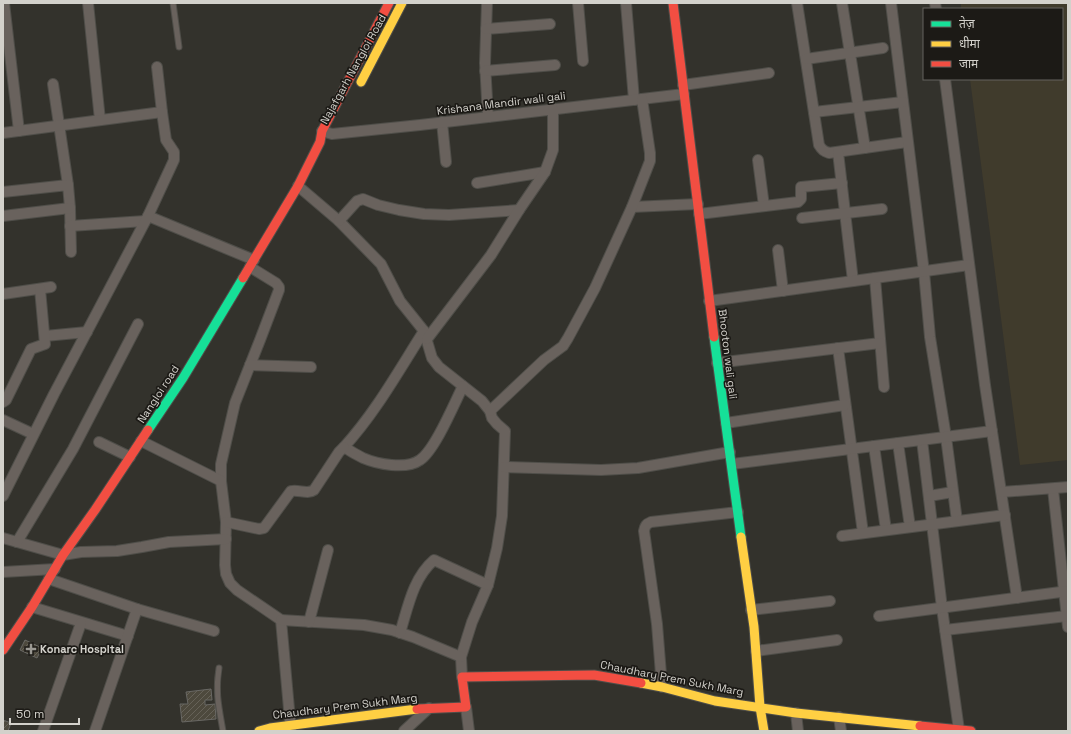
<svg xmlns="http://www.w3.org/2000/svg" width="1071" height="734" font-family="'Space Grotesk','Noto Sans Devanagari',sans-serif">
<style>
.built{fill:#403b2c}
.building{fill:url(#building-hatch);stroke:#696864}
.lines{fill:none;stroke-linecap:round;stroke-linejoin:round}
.lane-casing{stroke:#4f4e49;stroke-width:7}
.street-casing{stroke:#4f4e49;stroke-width:12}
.fast-casing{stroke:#4f4e49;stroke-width:11}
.slow-casing{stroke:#4f4e49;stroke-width:11}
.jam-casing{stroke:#4f4e49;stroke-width:11}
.lane{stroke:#69625d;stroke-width:5}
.street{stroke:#69625d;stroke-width:10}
.fast{stroke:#16e098;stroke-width:9}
.slow{stroke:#ffcf43;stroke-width:9}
.jam{stroke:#f24e42;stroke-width:9}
.poi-dot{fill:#9b9993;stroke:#1c1a16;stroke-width:1.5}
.labels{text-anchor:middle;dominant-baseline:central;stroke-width:3.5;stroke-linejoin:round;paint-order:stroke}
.street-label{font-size:11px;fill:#d3d1cb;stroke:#1c1a16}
.poi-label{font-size:11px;font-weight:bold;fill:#d3d1cb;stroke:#1c1a16;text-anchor:start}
</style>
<defs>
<pattern id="building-hatch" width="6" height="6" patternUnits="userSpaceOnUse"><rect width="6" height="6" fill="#4d493d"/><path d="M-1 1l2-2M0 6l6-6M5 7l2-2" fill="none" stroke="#666258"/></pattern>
</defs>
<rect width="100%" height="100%" fill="#33322c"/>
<polygon class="built" points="961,3 1068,3 1068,460 1020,465 970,79 1062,79 1062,9 961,9"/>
<g class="building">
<polygon points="25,640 42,648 37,658 20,650"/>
<polygon points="211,689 212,700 205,700 205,705 215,704 216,719 182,722 180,704 188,704 186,692"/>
<polygon points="3,720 11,723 8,731 3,731"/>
</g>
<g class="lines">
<defs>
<g id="lane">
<polyline points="173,3 179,47"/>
<path d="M219,668c-4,24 0,40 4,63"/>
</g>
<g id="street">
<polyline points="4,3 19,131"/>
<polyline points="88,3 100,120"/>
<polyline points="487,3 485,63 488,117"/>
<polyline points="578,3 583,61"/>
<polyline points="626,3 634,100"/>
<path d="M797,3l22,142c3,5 5,6 10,8l78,-11"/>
<polyline points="842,3 865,148"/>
<polyline points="891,3 924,272 930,337 946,437 957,521"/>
<polyline points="935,3 936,9"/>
<polyline points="486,29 550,24"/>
<polyline points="806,59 883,48"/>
<polyline points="485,71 555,65"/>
<polyline points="945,79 985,385 1017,598"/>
<polyline points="53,84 68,185"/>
<polyline points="683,85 769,73"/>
<polyline points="814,112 903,102"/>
<polyline points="442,122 446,162"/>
<polyline points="322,131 332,134 420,125 684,94"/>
<polyline points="3,133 162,112 157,67"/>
<polyline points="838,152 853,281"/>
<polyline points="758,160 764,206"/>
<polyline points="477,183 545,172"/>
<polyline points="298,186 339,221 381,264 400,301 424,331 432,358 439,367 482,401 490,411 492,418 497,424 505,431 502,516 497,548 488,585 472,622 461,657 462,677"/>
<polyline points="3,192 68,185 70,208 71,252"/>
<polyline points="632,207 698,204"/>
<polyline points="699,214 798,202 801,199 801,187 842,183"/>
<polyline points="3,216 70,208"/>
<polyline points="148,216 254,260"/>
<polyline points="802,218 882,209"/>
<polyline points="339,221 357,201 363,199 378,205 399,210 424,214 449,215 519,210"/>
<polyline points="70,226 145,221"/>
<polyline points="778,250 783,291"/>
<polyline points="250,267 276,283 279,287 279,290 260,340 235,403 221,464 221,481 226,522 225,565 226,574 230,583 237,590 281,620 291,731"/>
<polyline points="875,278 884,387"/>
<polyline points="3,294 51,287"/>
<polyline points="709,301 969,265"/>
<path d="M424,331c-25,39 -48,81 -80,116 6,4 13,8 19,11 14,6 43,12 57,2 15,-10 34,-56 43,-74"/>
<polyline points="45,336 87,332"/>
<polyline points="427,339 491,255 519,210 545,172 553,150 553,109"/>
<polyline points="838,348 863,533"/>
<polyline points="717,363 880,343"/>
<polyline points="250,365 311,367"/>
<polyline points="3,402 6,400 31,349 45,344 40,289"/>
<polyline points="490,411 544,360 563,346 568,338 595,288 632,207 650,161 650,153 642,99"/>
<polyline points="3,420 33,434"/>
<polyline points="726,423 845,405"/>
<polyline points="922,440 942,608 959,730"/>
<polyline points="141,441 221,481"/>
<polyline points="99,442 130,457"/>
<polyline points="898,443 910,527"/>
<polyline points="874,446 886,530"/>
<polyline points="732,464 992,431"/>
<polyline points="504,467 601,470 638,468 730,452"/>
<polyline points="1053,489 1068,627"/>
<polyline points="1002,492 1068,487"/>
<polyline points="3,496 54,394 148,216 174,160 174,152 166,140 162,112"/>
<polyline points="929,496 953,492"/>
<path d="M226,522l33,7 5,-1 27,-37c8,-2 16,4 23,-1l25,-38 5,-5"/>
<polyline points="842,536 1005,515"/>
<polyline points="3,538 63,555 81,552 117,551 142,547 169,542 226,539"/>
<polyline points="17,542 73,449 138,324"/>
<polyline points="3,572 55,569"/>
<polyline points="49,579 137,609 214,631"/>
<polyline points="32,607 128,636"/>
<polyline points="751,610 830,601"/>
<polyline points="879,616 1068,591"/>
<polyline points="281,620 364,625 392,630 413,637 461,657"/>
<polyline points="309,622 328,550"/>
<polyline points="945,630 1067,616"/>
<path d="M400,633c8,-26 13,-55 34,-73l54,25"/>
<polyline points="756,651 837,640"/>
<path d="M662,687l-5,-63 -13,-93c1,-5 2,-7 7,-9l87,-10"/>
<polyline points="466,707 469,731"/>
<polyline points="796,713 798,731"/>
<polyline points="839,717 841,731"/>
<polyline points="43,731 81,623"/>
<polyline points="95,731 137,609"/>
<polyline points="404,731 429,708"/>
</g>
<g id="fast">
<polyline points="714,337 741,537"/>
<polyline points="148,430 183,378 243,278"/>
</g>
<g id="slow">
<polyline points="361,82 402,3"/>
<polyline points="741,537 754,627 760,707 764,731"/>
<polyline points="641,683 662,687 715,701 796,713 920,726"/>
<polyline points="259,731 270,728 417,709"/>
</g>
<g id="jam">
<polyline points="673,3 714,337"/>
<polyline points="243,278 298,186 320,142 322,131 389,3"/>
<polyline points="3,650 32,607 63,555 95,510 148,430"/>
<polyline points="417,709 466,707 462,677 594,675 641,683"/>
<polyline points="920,726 971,731"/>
</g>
</defs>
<use href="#lane" class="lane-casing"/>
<use href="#street" class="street-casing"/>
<use href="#fast" class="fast-casing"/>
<use href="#slow" class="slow-casing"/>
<use href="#jam" class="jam-casing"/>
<use href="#lane" class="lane"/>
<use href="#street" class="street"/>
<use href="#fast" class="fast"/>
<use href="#slow" class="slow"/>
<use href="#jam" class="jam"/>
</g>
<path class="poi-dot" d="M29 643h4v4h4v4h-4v4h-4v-4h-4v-4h4z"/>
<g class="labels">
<g class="street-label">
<text transform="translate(353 69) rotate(-61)">Najafgarh Nangloi Road</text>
<text transform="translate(501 103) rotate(-7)">Krishana Mandir wali gali</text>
<text transform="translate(728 354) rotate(83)">Bhooton wali gali</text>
<text transform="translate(158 394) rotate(-57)">Nangloi road</text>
<text transform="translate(672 678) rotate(11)">Chaudhary Prem Sukh Marg</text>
<text transform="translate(345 706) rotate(-7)">Chaudhary Prem Sukh Marg</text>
</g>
<g class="poi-label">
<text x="40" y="649">Konarc Hospital</text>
</g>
</g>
<rect width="1071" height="734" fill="none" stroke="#d3d1cb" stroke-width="8"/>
<rect x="923" y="8" width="140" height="72" fill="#1c1a16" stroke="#65635e"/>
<rect x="931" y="21" width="20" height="6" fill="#16e098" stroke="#65635e"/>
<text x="959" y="28" font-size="12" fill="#d3d1cb">तेज़</text>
<rect x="931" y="41" width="20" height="6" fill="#ffcf43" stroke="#65635e"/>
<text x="959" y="48" font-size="12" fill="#d3d1cb">धीमा</text>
<rect x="931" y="61" width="20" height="6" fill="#f24e42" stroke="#65635e"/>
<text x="959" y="68" font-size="12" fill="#d3d1cb">जाम</text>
<path d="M10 718v6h69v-6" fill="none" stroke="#d3d1cb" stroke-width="2"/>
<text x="16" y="718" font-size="12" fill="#d3d1cb" stroke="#1c1a16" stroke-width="3" paint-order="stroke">50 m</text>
</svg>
